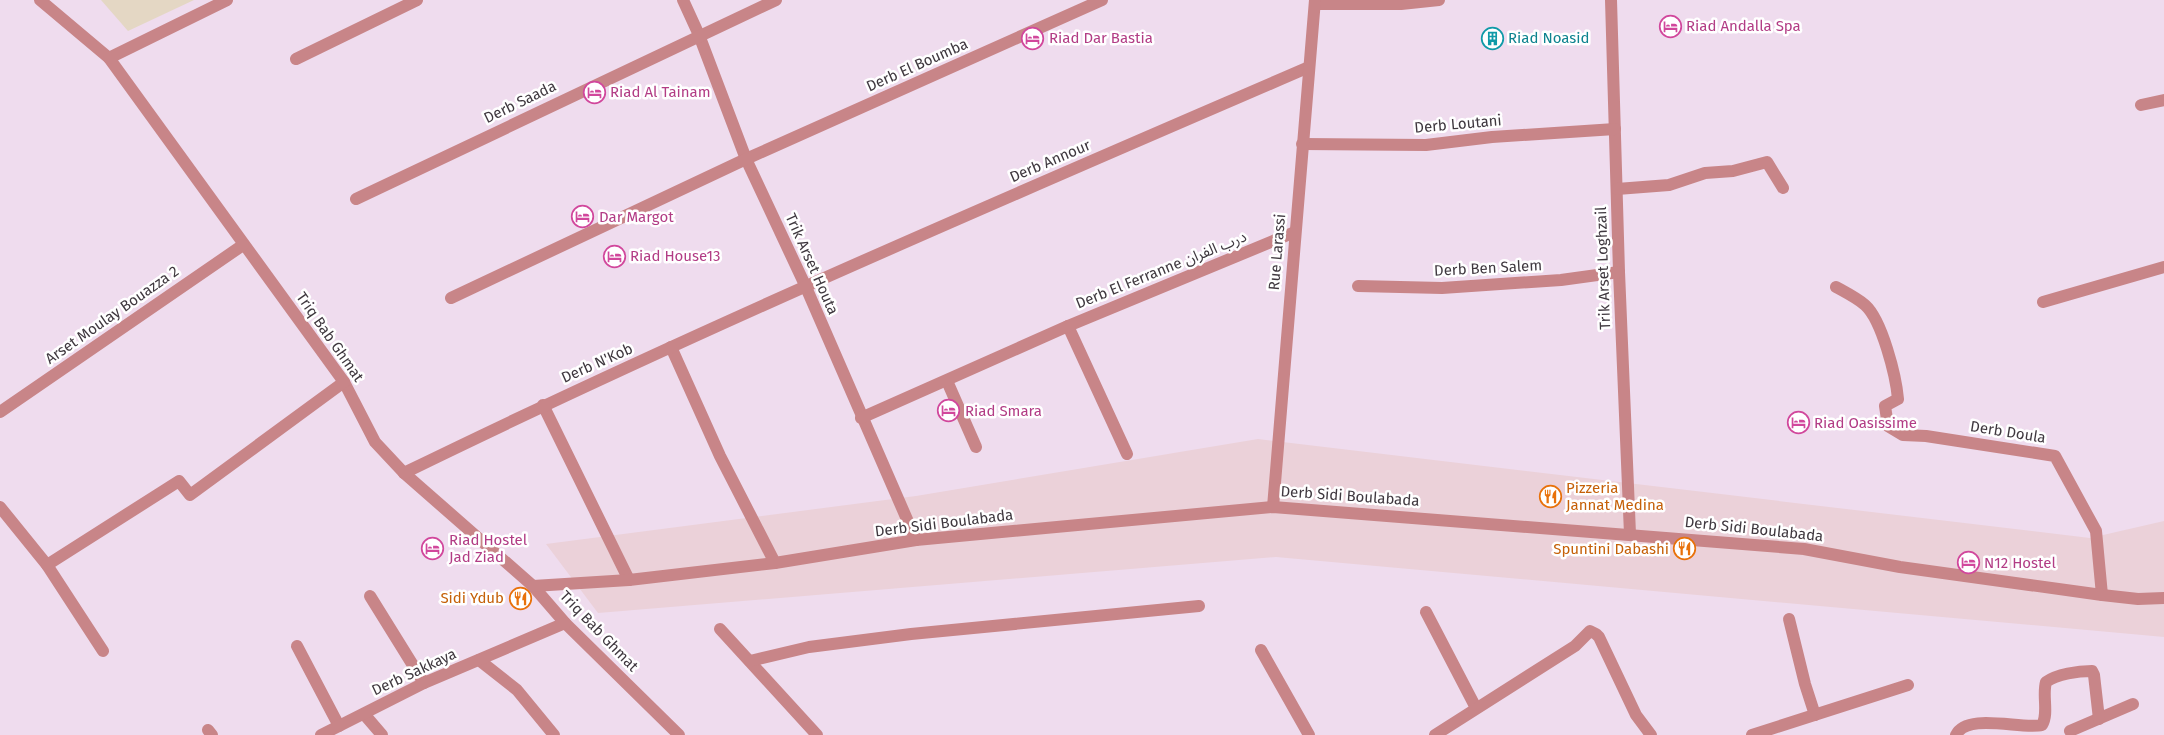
<svg xmlns="http://www.w3.org/2000/svg" width="2164" height="735" font-family="'Fira Sans','Noto Sans Arabic',sans-serif">
<style>
.commercial{fill:#ebd1d9}
.education{fill:#e4d7c4}
.lines{fill:none;stroke-linecap:round;stroke-linejoin:round}
.minor{stroke:#c88588;stroke-width:12}
.labels{text-anchor:middle;dominant-baseline:central;stroke-width:5;stroke-linejoin:round;paint-order:stroke}
.hotel-label{font-size:15px;fill:#b23c85;stroke:#fff;text-anchor:start}
.culture-label{font-size:15px;fill:#0d838f;stroke:#fff;text-anchor:start}
.street-label{font-size:15px;fill:#3f383f;stroke:#fff}
.food-label{font-size:15px;fill:#c56008;stroke:#fff;text-anchor:end}
</style>
<rect width="100%" height="100%" fill="#efdcee"/>
<polygon class="commercial" points="1258,439 2090,538 2164,521 2164,637 1276,557 598,613 546,544 916,496"/>
<polygon class="education" points="101,0 194,0 128,31"/>
<g class="lines">
<g class="minor">
<polyline points="40,0 109,58 344,382 375,442 404,473 533,586 565,623 679,735"/>
<polyline points="683,0 699,35 746,159 805,285 916,540"/>
<polyline points="1611,0 1619,272 1630,534"/>
<polyline points="1315,4 1401,4 1439,0"/>
<polyline points="109,58 227,0"/>
<polyline points="296,59 417,0"/>
<polyline points="2141,105 2164,100"/>
<polyline points="1302,144 1426,145 1492,137 1615,129"/>
<polyline points="1617,189 1669,185 1705,173 1733,171 1767,162 1783,188"/>
<polyline points="356,199 776,0"/>
<polyline points="1358,286 1442,288 1561,280 1619,272"/>
<path d="M1836,287c9,5 21,11 29,18 17,15 31,71 33,94l-13,7 3,20 15,9 23,1 129,20 41,75 6,64"/>
<polyline points="451,298 746,159 1102,0"/>
<polyline points="2043,302 2164,267"/>
<polyline points="1068,326 1127,454"/>
<polyline points="671,347 720,456 775,563"/>
<polyline points="947,381 976,447"/>
<polyline points="543,405 629,580"/>
<polyline points="0,412 243,245"/>
<polyline points="861,418 1068,326 1295,232"/>
<path d="M404,473c297,-145 602,-275 905,-406"/>
<polyline points="0,507 47,565 103,651"/>
<polyline points="1273,507 1315,0"/>
<polyline points="47,565 179,481 190,495 344,382"/>
<polyline points="533,586 629,580 775,563 916,540 1273,507 1804,549 1900,567 2102,595 2138,599 2164,598"/>
<polyline points="370,596 424,683"/>
<polyline points="1426,612 1476,708"/>
<polyline points="1789,619 1805,684 1815,715"/>
<polyline points="720,629 817,735"/>
<polyline points="297,646 339,726"/>
<polyline points="1261,650 1309,735"/>
<polyline points="479,660 517,690 554,735"/>
<polyline points="750,661 809,647 911,634 1199,606"/>
<polyline points="364,714 382,735"/>
<polyline points="208,730 212,735"/>
<polyline points="2070,731 2133,704"/>
<polyline points="321,735 424,683 565,623"/>
<polyline points="1435,735 1575,646 1590,631 1596,634 1599,637 1636,715 1651,735"/>
<polyline points="1752,735 1908,685"/>
<path d="M1956,735c11,-23 66,-5 86,-10 7,-12 0,-29 4,-43 11,-8 32,-11 46,-11l2,4 5,44"/>
</g>
</g>
<defs>
<symbol id="hotel-ring" viewBox="-11 -11 22 22"><circle r="9.5" fill="#fff" stroke="#d1479c" stroke-width="1.5"/><path d="M-6-4.5h1.5V1H6V5H4.5V3h-9V5H-6ZM-4 0a1.8 1.8 0 1 1 3.6 0ZM.5 0V-2.5h3Q6-2.5 6 0Z" fill="#d1479c"/></symbol>
<symbol id="building-ring" viewBox="-11 -11 22 22"><circle r="9.5" fill="#fff" stroke="#0f9aa8" stroke-width="1.5"/><path d="M-4-6H4V6H1V3H-1V6H-4ZM-2.5-4.3h1.7v1.8h-1.7ZM.8-4.3h1.7v1.8H.8ZM-2.5-1h1.7V.8h-1.7ZM.8-1h1.7V.8H.8Z" fill="#0f9aa8"/></symbol>
<symbol id="restaurant-ring" viewBox="-11 -11 22 22"><circle r="9.5" fill="#fff" stroke="#e8710a" stroke-width="1.5"/><path d="M-5-6h1v4h1v-4h1v4h1v-4h1v5L-1.5 .5V6h-2V.5L-5-1ZM5-6V6H3V1.5H1.5Q1.5-4 5-6Z" fill="#e8710a"/></symbol>
</defs>
<g fill-rule="evenodd">
<use href="#hotel-ring" x="1658" y="14" width="25" height="25"/>
<use href="#hotel-ring" x="1020" y="26" width="25" height="25"/>
<use href="#building-ring" x="1480" y="26" width="25" height="25"/>
<use href="#hotel-ring" x="582" y="80" width="25" height="25"/>
<use href="#hotel-ring" x="570" y="204" width="25" height="25"/>
<use href="#hotel-ring" x="602" y="244" width="25" height="25"/>
<use href="#hotel-ring" x="936" y="398" width="25" height="25"/>
<use href="#hotel-ring" x="1786" y="410" width="25" height="25"/>
<use href="#restaurant-ring" x="1538" y="484" width="25" height="25"/>
<use href="#hotel-ring" x="420" y="536" width="25" height="25"/>
<use href="#restaurant-ring" x="1672" y="536" width="25" height="25"/>
<use href="#hotel-ring" x="1956" y="550" width="25" height="25"/>
<use href="#restaurant-ring" x="508" y="586" width="25" height="25"/>
</g>
<g class="labels">
<g class="hotel-label">
<text x="1686" y="26">Riad Andalla Spa</text>
<text x="1049" y="38">Riad Dar Bastia</text>
<text x="610" y="92">Riad Al Tainam</text>
<text x="599" y="217">Dar Margot</text>
<text x="630" y="256">Riad House13</text>
<text x="965" y="411">Riad Smara</text>
<text x="1814" y="423">Riad Oasissime</text>
<text x="449" y="540">Riad Hostel<tspan x="449" dy="17">Jad Ziad</tspan></text>
<text x="1984" y="563">N12 Hostel</text>
</g>
<g class="culture-label">
<text x="1508" y="38">Riad Noasid</text>
</g>
<g class="street-label">
<text transform="translate(917 65) rotate(-24)">Derb El Boumba</text>
<text transform="translate(520 102) rotate(-26)">Derb Saada</text>
<text transform="translate(1458 124) rotate(-5)">Derb Loutani</text>
<text transform="translate(1050 161) rotate(-23)">Derb Annour</text>
<text transform="translate(1277 252) rotate(-85)">Rue Larassi</text>
<text transform="translate(812 264) rotate(66)">Trik Arset Houta</text>
<text transform="translate(1488 268) rotate(-3)">Derb Ben Salem</text>
<text transform="translate(1603 268) rotate(-92)">Trik Arset Loghzail</text>
<text transform="translate(1161 270) rotate(-22)">Derb El Ferranne درب الفران</text>
<text transform="translate(112 315) rotate(-35)">Arset Moulay Bouazza 2</text>
<text transform="translate(330 337) rotate(55)">Triq Bab Ghmat</text>
<text transform="translate(597 363) rotate(-24)">Derb N'Kob</text>
<text transform="translate(2008 432) rotate(9)">Derb Doula</text>
<text transform="translate(1350 496) rotate(4)">Derb Sidi Boulabada</text>
<text transform="translate(944 523) rotate(-7)">Derb Sidi Boulabada</text>
<text transform="translate(1754 529) rotate(6)">Derb Sidi Boulabada</text>
<text transform="translate(599 631) rotate(46)">Triq Bab Ghmat</text>
<text transform="translate(414 672) rotate(-25)">Derb Sakkaya</text>
</g>
<g class="food-label">
<text x="1566" y="488" text-anchor="start">Pizzeria<tspan x="1566" dy="17">Jannat Medina</tspan></text>
<text x="1669" y="549">Spuntini Dabashi</text>
<text x="504" y="598">Sidi Ydub</text>
</g>
</g>
</svg>
